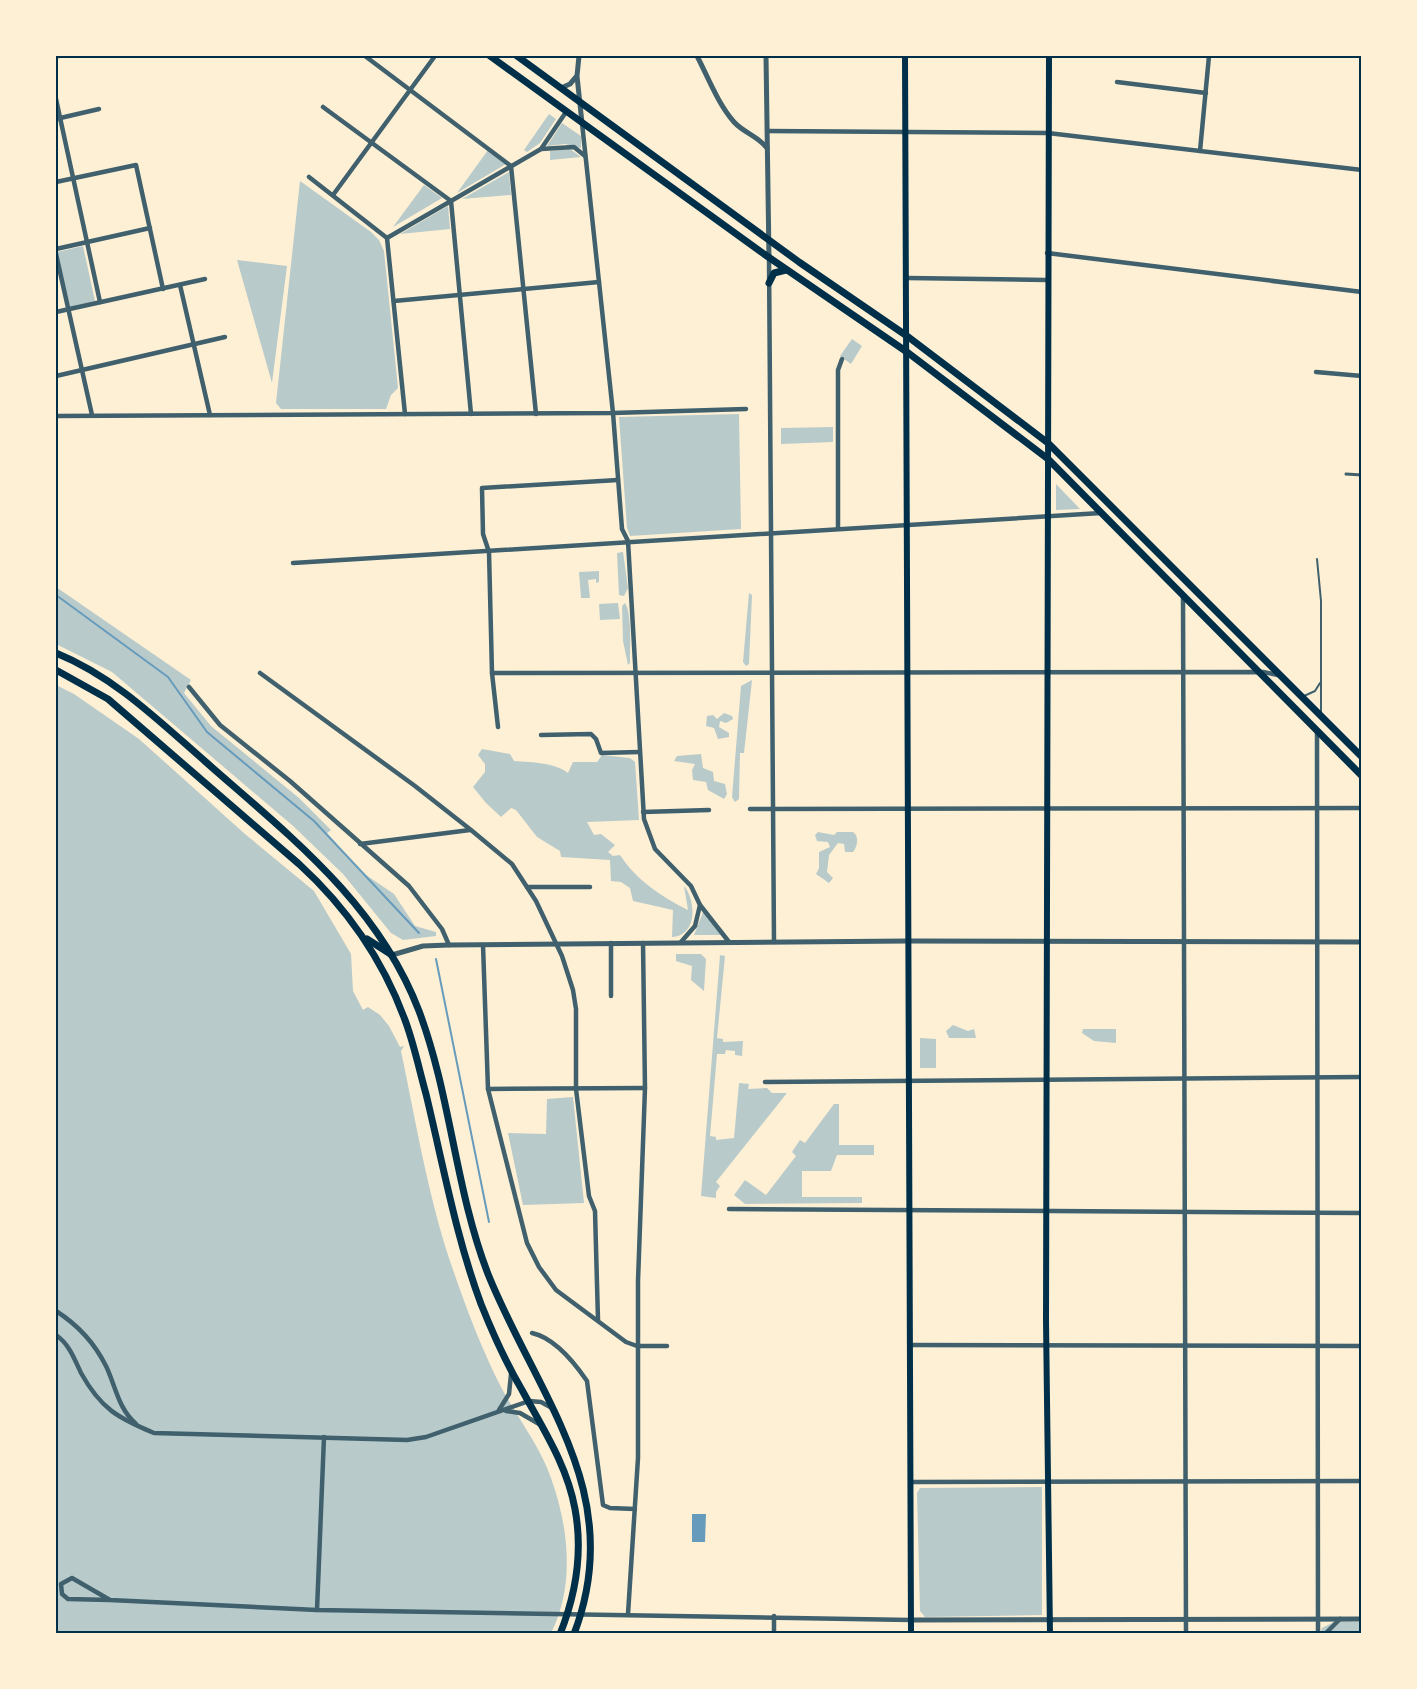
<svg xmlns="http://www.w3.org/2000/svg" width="1417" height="1689" font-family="Quicksand,sans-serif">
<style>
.green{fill:#b9caca}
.water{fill:#669bbc}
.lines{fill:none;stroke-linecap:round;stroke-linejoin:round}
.stream{stroke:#669bbc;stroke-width:2}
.service{stroke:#3f606c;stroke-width:2}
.pedestrian{stroke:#3f606c;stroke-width:3}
.minor{stroke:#3f606c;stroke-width:4.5}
.tertiary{stroke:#3f606c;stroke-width:5}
.secondary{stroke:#003049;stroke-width:6}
.primary{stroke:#003049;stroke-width:7}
.neatline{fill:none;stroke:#003049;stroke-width:2}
</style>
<rect width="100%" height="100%" fill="#fdf0d5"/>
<g class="green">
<polygon points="549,114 556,119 540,143 527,152 524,150"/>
<polygon points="562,123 581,136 581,148 565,144 547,146"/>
<polygon points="570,149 581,157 550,160 550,151"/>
<polygon points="488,150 506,164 457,193"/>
<polygon points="509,172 511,195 462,199"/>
<polygon points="300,181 371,232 379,240 384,251 398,388 391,395 386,409 281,409 276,403"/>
<polygon points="424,185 442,198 393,227"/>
<polygon points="448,206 450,229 400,234"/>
<polygon points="83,246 95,301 70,307 57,252"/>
<polygon points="237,260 287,266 272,383"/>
<polygon points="852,339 862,346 851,364 840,356"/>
<polygon points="739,414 741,529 630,536 627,528 619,417"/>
<polygon points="833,427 833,442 781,444 781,428"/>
<polygon points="1056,484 1080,509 1056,510"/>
<polygon points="623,552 628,588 624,596 619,595 617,553"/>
<polygon points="599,571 599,582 596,583 596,579 588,580 590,598 581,598 579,572"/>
<polygon points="56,587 191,680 184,693 211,726 299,798 331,830 327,833 360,871 394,894 415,926 436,932 436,936 403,940 391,933 343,874 292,825 112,672 56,644"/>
<polygon points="749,593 752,595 749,664 746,666 743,662"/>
<polygon points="618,603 620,619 600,620 599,604"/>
<path d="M625,603c7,9 5,47 5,60l-2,2 -5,-24 -1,-35z"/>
<polygon points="752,680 744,753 740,753 739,799 735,802 732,797 741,686"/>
<path d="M56,685l18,9 65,45 106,95 69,57 37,63 2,37 10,19 5,-3 12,8 9,11 11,21 4,-1 -3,5c15,71 27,145 50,213 14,41 30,84 50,123 16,30 39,59 50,91 18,50 24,108 0,155l-495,1z"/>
<polygon points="724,713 732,716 733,719 726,723 720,721 719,727 729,733 729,737 718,739 714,728 706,726 707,716 713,715 717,719"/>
<path d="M482,749l28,5 4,7c16,1 43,2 54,12l5,-11h24l5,-7 28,3 5,4 4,58 -52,2 7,13 7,-1 14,11 -7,7 5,4 7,-1c16,25 42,42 68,55l-4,-24c12,14 14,50 -12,51l1,-27 -40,-9 -3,-13 -9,-6 -10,-1 -1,-21 -49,-3 -1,-6 -23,-14 -21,-27 -5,-2 -10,9 -15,-14 -13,-16 12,-15v-8l-7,-9z"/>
<polygon points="701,754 703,768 713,772 714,781 725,784 727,794 724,799 708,790 706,782 693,780 692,770 695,764 674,761 677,756"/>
<path d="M818,832l16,3 3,-3h16c7,5 4,15 0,20h-8l-1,-8 -6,-1 -9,12 -2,17 6,6 -4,5 -13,-9 3,-6v-16l11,-5 -2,-5 -11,-1 -2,-6z"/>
<polygon points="703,912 721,935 694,935"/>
<polygon points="676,954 701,954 706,959 704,991 691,980 692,966 676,961"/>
<polygon points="720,955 725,956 717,1038 723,1039 723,1042 743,1041 742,1056 735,1055 735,1051 726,1050 725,1054 717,1054 710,1136 716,1137 716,1140 734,1138 739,1083 749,1084 748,1089 767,1088 772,1093 787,1093 716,1182 720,1186 716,1192 716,1198 701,1196"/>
<polygon points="953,1025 968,1031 974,1029 976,1038 949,1038 946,1031"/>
<polygon points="1083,1029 1116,1029 1116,1043 1094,1041 1082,1033"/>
<polygon points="920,1038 936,1039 936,1068 920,1068"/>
<polygon points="573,1097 584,1203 523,1205 508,1133 546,1134 547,1099"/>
<polygon points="834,1104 839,1104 839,1145 874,1145 874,1155 837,1155 831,1171 802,1171 802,1197 862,1197 862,1203 745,1204 734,1195 745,1180 766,1195 796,1156 792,1152 800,1140 805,1143"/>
<polygon points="1042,1487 1042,1615 925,1617 920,1611 917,1493 920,1488"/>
<polygon points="1336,1621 1361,1622 1361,1633 1320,1634 1322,1628"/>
</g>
<polygon class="water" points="692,1514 706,1514 705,1542 692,1542"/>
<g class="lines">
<g class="stream">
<polyline points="56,595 168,677 207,732 314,821 419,933"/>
<polyline points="436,959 489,1222"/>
</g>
<g class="service">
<polyline points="1317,559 1321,601 1321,714"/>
<polyline points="1304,696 1315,691 1320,683"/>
</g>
<polyline class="pedestrian" points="1346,474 1362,475"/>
<g class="minor">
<polyline points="56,56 59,56"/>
<polyline points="365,56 511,166 536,414"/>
<polyline points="1117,82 1206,93"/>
<polyline points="56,99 100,302"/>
<polyline points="323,107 451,201 471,414"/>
<polyline points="56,119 99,109"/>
<polyline points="582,123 613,413 622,529 628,541 644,819 655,849 691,886 700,905 729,942"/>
<polyline points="767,131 1048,133 1362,170"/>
<polyline points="541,149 566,112"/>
<polyline points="1200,151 1209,56"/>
<polyline points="309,177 387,238 405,414"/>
<polyline points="56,182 136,165 163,289"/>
<polyline points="333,195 435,56"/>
<polyline points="387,238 541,149 574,147 585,156"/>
<polyline points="56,249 150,228"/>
<polyline points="1047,253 1362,292"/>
<polyline points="56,254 92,415"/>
<polyline points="769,258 774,942"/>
<polyline points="907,278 1047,280"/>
<polyline points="180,285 210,415"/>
<polyline points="394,301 599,282"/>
<polyline points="56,312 205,279"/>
<polyline points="1316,372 1362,376"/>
<polyline points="56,376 225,337"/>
<polyline points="56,416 613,413 746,409"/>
<polyline points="838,528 838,370 842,359"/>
<polyline points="293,563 1101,513"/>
<polyline points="1183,596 1186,1634"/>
<polyline points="260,673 415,786 471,830 512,864 536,901 562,956 573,990 576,1009 576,1089 589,1196 595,1211 598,1320"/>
<polyline points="492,673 1263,672 1278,675"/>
<polyline points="189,687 220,725 290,781 409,886 442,929 449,945"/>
<polyline points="498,727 492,673 489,552 483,534 482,488 618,480"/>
<polyline points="1317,731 1318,1634"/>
<polyline points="541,735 591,734 596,739 601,753 639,752"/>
<polyline points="750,809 1362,808"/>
<polyline points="643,812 709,810"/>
<polyline points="360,844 470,830"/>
<polyline points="527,887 590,887"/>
<polyline points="681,942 695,926 700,905"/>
<polyline points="611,943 611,996"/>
<polyline points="483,945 488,1089 527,1243 539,1267 556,1290 626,1342 637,1346 667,1346"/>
<polyline points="765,1082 1362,1077"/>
<polyline points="488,1089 645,1088"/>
<polyline points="729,1209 1362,1213"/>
<path d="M56,1311c22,14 38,31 50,55 10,21 12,42 30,58"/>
<path d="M532,1333c23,5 42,29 55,48l16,124 7,3 25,1"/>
<path d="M56,1335c13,9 18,23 25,38 20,36 37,45 73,60l253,7 19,-3 103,-36 12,1 11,6"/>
<polyline points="911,1345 1362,1346"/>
<polyline points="499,1410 509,1394 511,1374"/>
<polyline points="506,1411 520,1413 539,1424"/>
<polyline points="911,1482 1362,1481"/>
<polyline points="110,1600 68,1599 62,1594 61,1584 72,1578 110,1600 317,1610 911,1620"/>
<polyline points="317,1610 324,1437"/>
<polyline points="628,1614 638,1458 638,1281 645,1088 643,943"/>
<polyline points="774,1616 774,1634"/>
<polyline points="1325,1634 1340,1619"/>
</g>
<g class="tertiary">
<polyline points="579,56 577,76 582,123"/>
<path d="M697,56c11,21 21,48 37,66 10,11 24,14 33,26"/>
<polyline points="766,56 769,258"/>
<polyline points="561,88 570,84 576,77"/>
<polyline points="392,955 423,946 449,945 908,941 1362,942"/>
<polyline points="911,1620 1362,1619"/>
</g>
<g class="secondary">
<polyline points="905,56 911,1634"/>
<polyline points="1049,56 1046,1321 1050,1634"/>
</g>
<g class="primary">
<polyline points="490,56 764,254 907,352 1048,459 1362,776"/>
<polyline points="517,56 799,262 907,336 1048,443 1362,757"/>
<polyline points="769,283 774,273 786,270"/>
<path d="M56,653c59,24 104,69 151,110 84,74 171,141 212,248 32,85 36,178 69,263 49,122 140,219 86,360"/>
<path d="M56,670l52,29 191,165c47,43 84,96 106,156 9,24 14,49 21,74 17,70 30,143 55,210 12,30 25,59 41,86 21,39 45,75 53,119 8,43 1,85 -15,125"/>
<polyline points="367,939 392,955"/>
</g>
</g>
<rect width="1417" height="1689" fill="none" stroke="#fdf0d5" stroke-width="114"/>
<rect x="57" y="57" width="1303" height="1575" class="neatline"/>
</svg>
